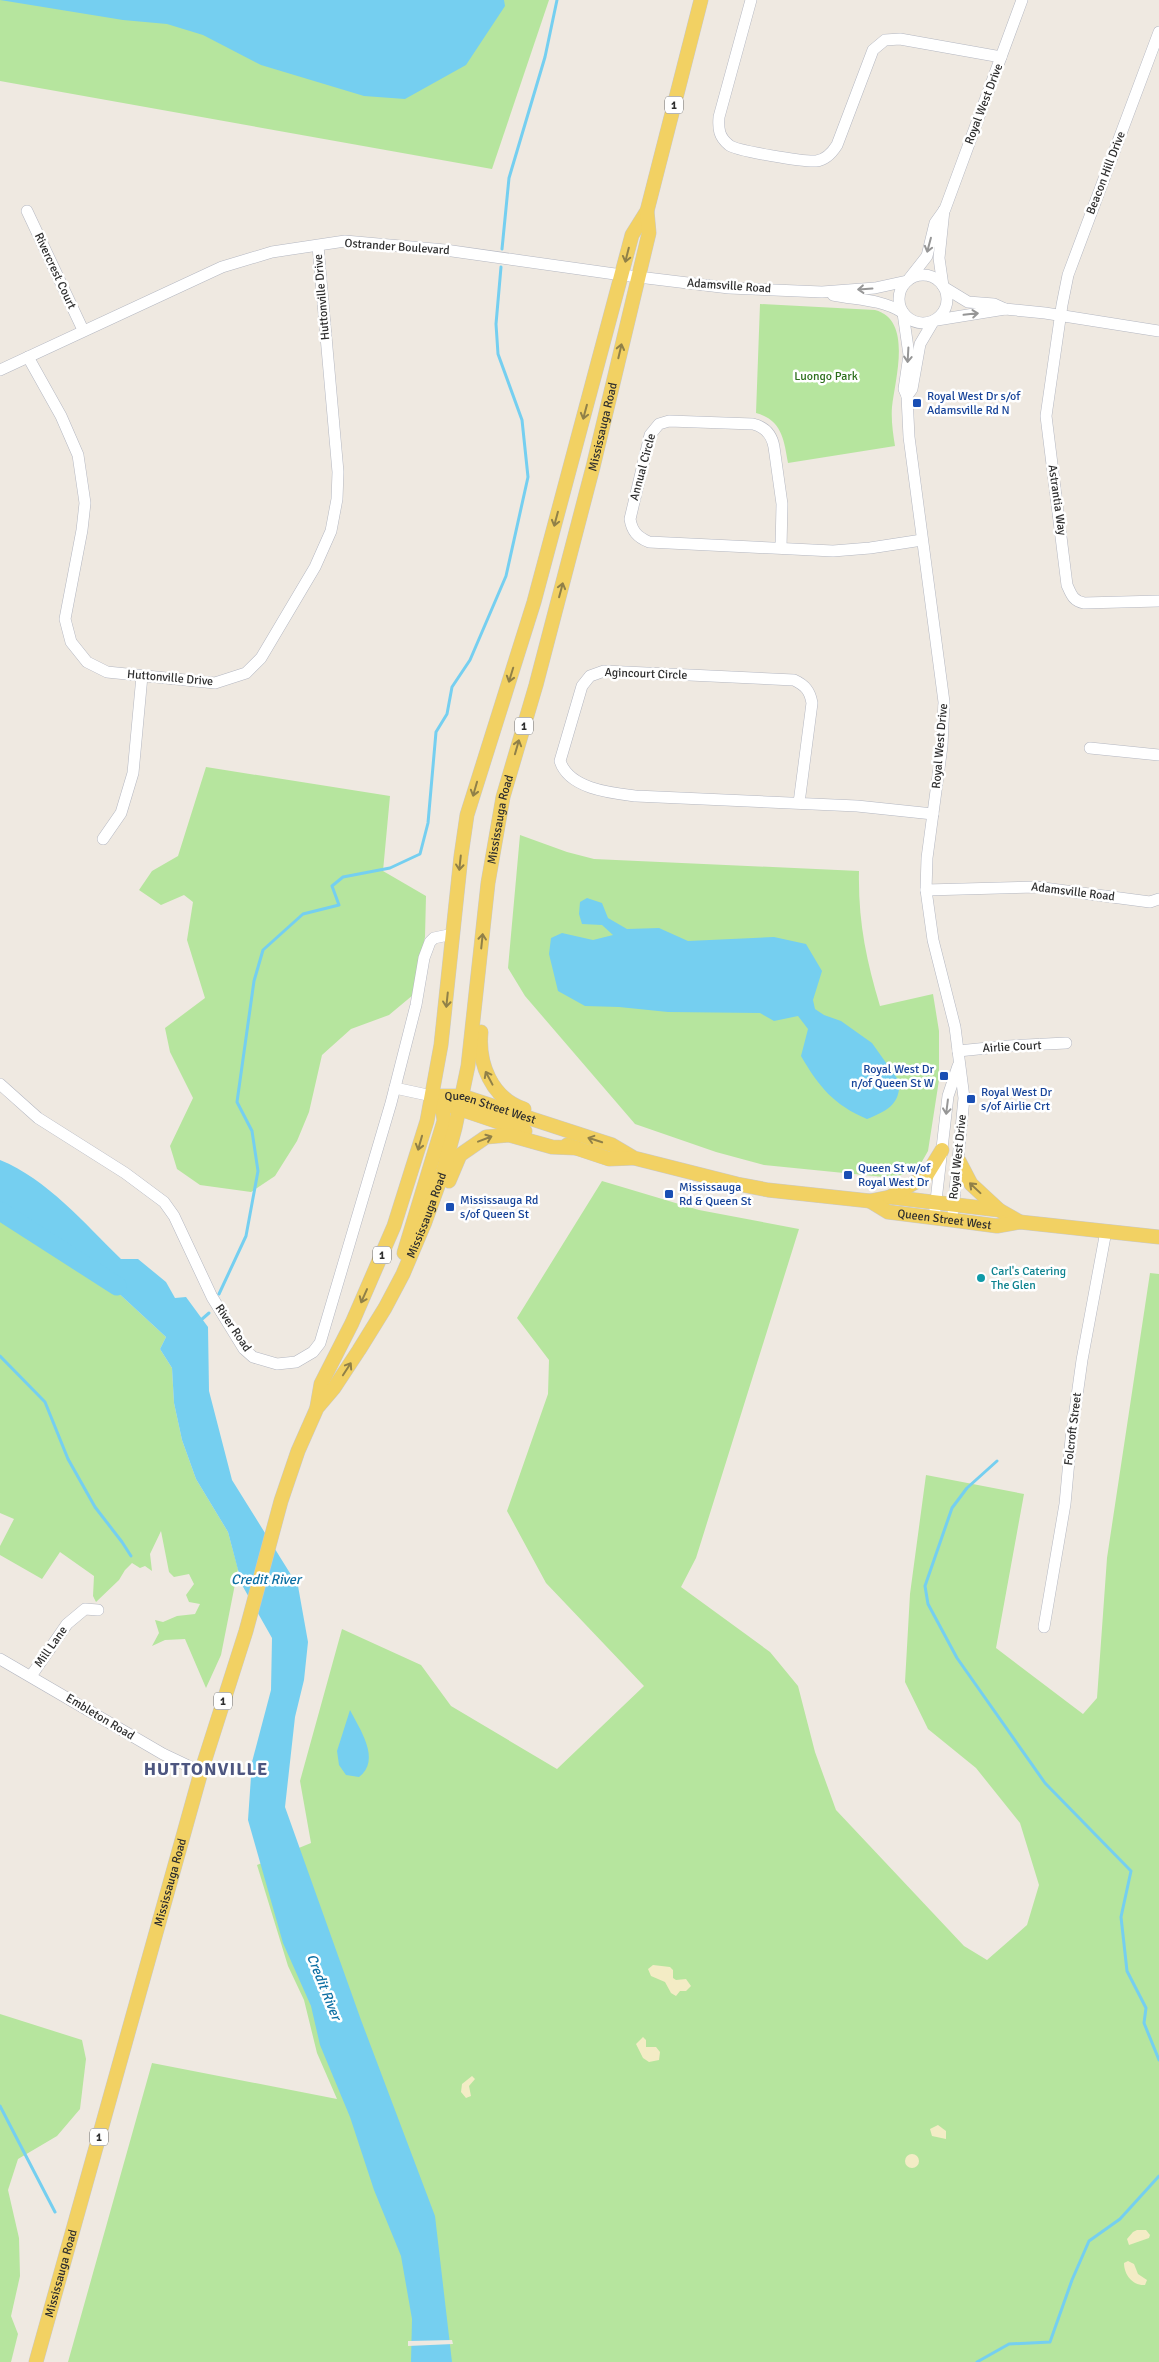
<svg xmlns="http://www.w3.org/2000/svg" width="1159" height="2362" font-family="Signika,sans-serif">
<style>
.green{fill:#b6e59e}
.sand{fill:#f3ecc5}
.water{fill:#75cff0}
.pier{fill:#efe9e1}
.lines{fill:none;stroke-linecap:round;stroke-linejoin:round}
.stream{stroke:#75cff0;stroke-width:3}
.river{stroke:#75cff0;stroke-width:19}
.minor-casing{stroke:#b4b7c1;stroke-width:12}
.major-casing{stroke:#c9c9c9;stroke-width:15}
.minor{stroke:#fff;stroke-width:11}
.major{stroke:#f2d163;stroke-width:14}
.oneway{stroke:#969696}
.oneway2{stroke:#908048}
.transit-dot{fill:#1a4fb4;stroke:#fff;stroke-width:2}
.culture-dot{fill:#0f9aa8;stroke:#fff;stroke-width:2}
.labels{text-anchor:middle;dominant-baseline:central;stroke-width:5;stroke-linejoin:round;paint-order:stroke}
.shield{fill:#fff;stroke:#6d6d6d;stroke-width:1}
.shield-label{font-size:11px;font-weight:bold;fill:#2e2e2e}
.street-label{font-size:12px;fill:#2e2e2e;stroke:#fff}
.park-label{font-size:12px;fill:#2c6e1b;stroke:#fff}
.transit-label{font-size:12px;fill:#164399;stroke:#fff;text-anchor:start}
.culture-label{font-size:12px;fill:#0d838f;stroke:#fff;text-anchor:start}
.water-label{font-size:14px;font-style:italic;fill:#0d6fa3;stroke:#fff}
.district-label{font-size:18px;font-weight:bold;letter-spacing:1px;fill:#4d5680;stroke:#fff}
</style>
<rect width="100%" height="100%" fill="#efe9e1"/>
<g class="green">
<polygon points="0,0 549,0 492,169 0,81"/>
<path d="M760,304l115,6c38,10 20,69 17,97 -1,13 1,26 3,39l-107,17c-4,-23 -6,-43 -32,-50z"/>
<polygon points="206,767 390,796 383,871 426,896 425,937 413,995 389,1015 351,1029 322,1055 309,1112 297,1141 275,1176 251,1192 200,1185 177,1169 170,1146 193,1098 170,1052 165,1028 205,998 187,940 193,902 184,895 161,905 139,890 152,871 178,856"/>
<path d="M520,835l47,17 27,7 265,12c-1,50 7,88 21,135l53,-12 6,37v49l-11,71 -8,14 -7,7 -16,4 -13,1 -120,-12 -48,-13 -81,-28 -110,-128 -17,-28z"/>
<polygon points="602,1181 699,1210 799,1229 696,1558 681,1587 770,1652 798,1686 815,1752 836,1810 964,1946 987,1960 1027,1925 1039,1885 1020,1823 976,1768 928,1729 905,1682 910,1594 926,1475 1024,1494 996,1648 1083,1714 1097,1698 1107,1558 1150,1273 1159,1274 1159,2362 68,2362 152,2063 337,2099 317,2053 304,2000 288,1966 257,1865 311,1843 300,1781 342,1629 421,1665 451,1706 557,1769 644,1686 546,1583 507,1511 548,1394 549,1360 517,1318"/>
<polygon points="0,1211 38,1242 74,1252 166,1337 160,1349 172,1368 174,1403 182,1440 196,1479 228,1532 238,1569 221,1655 206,1688 185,1639 165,1640 152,1646 159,1633 155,1620 163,1622 177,1616 195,1614 200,1604 189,1602 186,1595 194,1584 189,1574 174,1577 169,1572 161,1531 150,1554 152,1571 145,1566 140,1568 132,1563 125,1570 119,1580 96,1602 93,1596 94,1576 60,1552 42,1579 0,1555 0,1546 14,1519 0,1513"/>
<polygon points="0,2014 82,2040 86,2059 80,2109 57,2136 18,2159 8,2190 19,2238 20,2276 11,2316 18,2334 11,2362 0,2362"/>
</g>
<g class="sand">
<polygon points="653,1965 670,1967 673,1970 673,1978 676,1980 686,1979 691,1986 686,1991 680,1991 676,1996 671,1993 665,1982 651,1976 648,1969"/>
<polygon points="643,2037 646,2040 646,2047 656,2047 660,2052 659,2060 649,2062 643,2058 636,2044"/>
<polygon points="472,2076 475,2079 469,2086 471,2096 466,2098 461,2092 462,2084"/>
<polygon points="938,2125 946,2131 946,2139 932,2136 930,2129"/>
<circle cx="912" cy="2161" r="7"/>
<polygon points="1137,2230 1146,2230 1150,2235 1149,2238 1129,2245 1127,2239 1133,2232"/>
<path d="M1128,2261l6,3 4,10 9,6 -2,5c-12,1 -21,-10 -21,-22z"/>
</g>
<g class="water">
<polygon points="0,0 504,0 505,6 466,65 405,99 364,96 261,65 203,35 167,24 123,20"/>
<path d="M587,898l15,5 6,15 19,11 32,-1 29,13 86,-4 32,7 16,27 -9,29 2,9 9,6 17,6 31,22 27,38c2,23 -12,30 -32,38 -33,-14 -48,-32 -66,-63l7,-27 -10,-13 -24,5 -14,-8 -92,-1 -49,-5 -34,-1 -27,-15 -9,-37 2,-16 11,-5 31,7 20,-5 -11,-10 -20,-1 -3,-10 1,-12z"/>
<path d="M0,1160c47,19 85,64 121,99h17l28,23 9,16 11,-1 22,30 1,64 23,89 66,106 10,56 -4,38 -9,37 -10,90 76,213 74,196 17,146h-41l1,-43 -11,-63 -27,-66 -24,-73 -30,-72 -9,-39 -28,-63 -35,-123 4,-58 19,-72 1,-52 -30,-53 -14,-53 -32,-53 -14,-39 -8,-37 -2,-35 -12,-19 6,-12 -92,-85 -36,-10 -38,-31z"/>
<path d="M350,1710c9,18 32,50 9,67l-13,-2 -7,-10 -2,-14z"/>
</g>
<polygon class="pier" points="452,2340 453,2344 408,2346 408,2341"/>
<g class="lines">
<g class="stream">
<polyline points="502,249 509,178 545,57 557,0"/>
<polyline points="219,1294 246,1236 258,1171 252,1131 237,1102 254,981 263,950 303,914 339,905 332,886 343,877 390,868 420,854 428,823 436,732 447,714 452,687 470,660 506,576 528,477 522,420 498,354 496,324 501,267"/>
<polyline points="201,1320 209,1313"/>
<polyline points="0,1356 45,1402 68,1459 95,1507 122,1542 131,1556"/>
<polyline points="997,1461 967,1488 952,1508 925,1586 928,1604 957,1658 1045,1783 1131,1871 1121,1917 1127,1971 1146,2008 1144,2023 1159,2060"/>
<polyline points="0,2106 55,2212"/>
<polyline points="977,2362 1009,2344 1050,2342 1072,2280 1089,2241 1120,2219 1159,2176"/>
</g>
<polyline class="river" points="0,1211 117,1286"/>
<defs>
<g id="minor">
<path d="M751,0l-32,117c-1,12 0,20 10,28 7,6 76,17 87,16 9,-1 16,-8 21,-16l36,-95 12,-10 15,-1 101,18"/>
<path d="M1159,32l-91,243 -6,30 -16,111 21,169c4,9 6,16 17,18l75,-2"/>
<polyline points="27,211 83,330"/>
<circle cx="923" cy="299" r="24"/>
<polyline points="909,279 927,256 935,223 945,209 1022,0"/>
<polyline points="943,286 939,258 944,210"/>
<polyline points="945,288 968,302 994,304 1005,309"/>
<path d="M833,295c25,5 47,4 69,17"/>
<polyline points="903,313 909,355 904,389 907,396 909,437 944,702 942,746 927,858 926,890 933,940 955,1027 964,1098 953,1211"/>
<polyline points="937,320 1005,309 1045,313 1159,331"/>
<polyline points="28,357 61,416 78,455 85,503 82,530 65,619 71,642 87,662 107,672 215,683 246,673 261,658 315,567 331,531 337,499 338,472 318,246"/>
<polyline points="0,370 222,267 272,252 345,241 445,250 622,275 729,288 822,292 875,288 907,281"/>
<polyline points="907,396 912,389 920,344 933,322"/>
<path d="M781,548l1,-44 -8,-57c-2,-12 -9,-20 -21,-23l-84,-3 -10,3 -9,11 -20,84c2,12 7,18 19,23l184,9 37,-3 52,-8"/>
<polyline points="1090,748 1159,755"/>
<path d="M799,803l13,-100c-2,-12 -7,-18 -18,-23l-190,-9 -14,5 -8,10 -22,75c9,28 51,32 76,35l221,10 76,8"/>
<polyline points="103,839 121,813 133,773 142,676"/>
<polyline points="926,890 1036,887 1150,902 1159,899"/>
<polyline points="958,1051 1008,1046 1066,1043"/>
<polyline points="0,1084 38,1118 125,1173 164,1202 174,1216 212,1297 244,1349 253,1357 277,1364 296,1362 313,1352 320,1343 391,1103 416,1005 424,958 430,942 434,938 453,934"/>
<polyline points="395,1088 432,1096"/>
<polyline points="934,1218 948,1096 958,1066"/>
<polyline points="1044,1627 1065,1504 1071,1439 1082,1360 1106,1231"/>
<polyline points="0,1659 163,1754 201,1772"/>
<polyline points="31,1676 67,1624 85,1609 98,1610"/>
</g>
<g id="major">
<path d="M481,1032c-3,31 10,66 43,77"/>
<path id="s1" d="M432,1096h30l150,49 22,13 103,26 31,6 102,11 20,-4 109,13 21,12"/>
<polyline points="451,1106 525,1131"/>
<polyline points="567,1145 609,1159 633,1158"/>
<polyline points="959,1161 971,1184 999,1210"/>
<polyline points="449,1181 460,1155 486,1137 509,1135 552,1147 576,1148"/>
<polyline points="890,1197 926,1176 942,1150"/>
<path id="s2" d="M870,1201l18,11 64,8 45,6 23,-4 139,15"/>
<polyline points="404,1253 444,1121 443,1112 432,1096"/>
<polyline points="317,1407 321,1384 352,1323 394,1226 427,1121 441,1045 461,856 467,815 534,602 632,235 647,211 701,0"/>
<path id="s3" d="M36,2362l165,-590 45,-141 35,-130 17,-50 19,-43 17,-20 25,-38 26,-42 18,-34 22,-52 18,-50 12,-44 13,-62 20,-183 15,-86 33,-112 57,-218 56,-234 -2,-22"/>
</g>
</defs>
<use href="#minor" class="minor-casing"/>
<use href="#major" class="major-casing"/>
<use href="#minor" class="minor"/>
<use href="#major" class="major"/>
</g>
<defs><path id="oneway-shaft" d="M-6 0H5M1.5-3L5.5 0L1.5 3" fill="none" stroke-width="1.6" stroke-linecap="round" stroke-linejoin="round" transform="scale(1.25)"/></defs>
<g class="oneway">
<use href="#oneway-shaft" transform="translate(929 245) rotate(105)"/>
<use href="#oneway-shaft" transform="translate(865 289) rotate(176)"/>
<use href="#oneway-shaft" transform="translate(971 314) rotate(-6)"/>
<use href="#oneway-shaft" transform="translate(908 355) rotate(93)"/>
<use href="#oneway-shaft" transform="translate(947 1107) rotate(97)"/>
</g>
<g class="oneway2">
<use href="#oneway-shaft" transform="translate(627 255) rotate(104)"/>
<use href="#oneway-shaft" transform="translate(620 351) rotate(-77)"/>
<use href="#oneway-shaft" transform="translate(585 412) rotate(105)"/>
<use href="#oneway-shaft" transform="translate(556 519) rotate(105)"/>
<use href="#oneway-shaft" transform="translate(561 590) rotate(-75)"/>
<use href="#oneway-shaft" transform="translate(511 675) rotate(107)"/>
<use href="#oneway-shaft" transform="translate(517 747) rotate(-74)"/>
<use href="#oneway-shaft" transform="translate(475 789) rotate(106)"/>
<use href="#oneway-shaft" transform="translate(460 863) rotate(96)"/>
<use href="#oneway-shaft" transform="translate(482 941) rotate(-84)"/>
<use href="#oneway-shaft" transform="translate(447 1000) rotate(96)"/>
<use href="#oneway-shaft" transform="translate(489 1078) rotate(-118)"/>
<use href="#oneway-shaft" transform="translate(485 1139) rotate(-21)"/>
<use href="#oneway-shaft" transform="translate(595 1140) rotate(-162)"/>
<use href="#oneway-shaft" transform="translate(420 1143) rotate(106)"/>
<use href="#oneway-shaft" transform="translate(975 1188) rotate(-137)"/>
<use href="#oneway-shaft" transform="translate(364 1296) rotate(114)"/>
<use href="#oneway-shaft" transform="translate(347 1369) rotate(-57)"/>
</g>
<g class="transit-dot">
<rect x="912" y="398" width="10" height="10" rx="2.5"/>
<rect x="939" y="1071" width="10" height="10" rx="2.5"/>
<rect x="966" y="1094" width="10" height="10" rx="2.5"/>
<rect x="843" y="1170" width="10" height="10" rx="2.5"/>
<rect x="664" y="1189" width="10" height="10" rx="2.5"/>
<rect x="445" y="1202" width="10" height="10" rx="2.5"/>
</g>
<circle class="culture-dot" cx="981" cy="1278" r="5"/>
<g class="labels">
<g class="shield">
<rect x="665" y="96.5" width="18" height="17" rx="4"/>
<rect x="515" y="717.5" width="18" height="17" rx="4"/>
<rect x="373" y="1246.5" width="18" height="17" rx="4"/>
<rect x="214" y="1692.5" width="18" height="17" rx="4"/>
<rect x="90" y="2128.5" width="18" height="17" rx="4"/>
</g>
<g class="shield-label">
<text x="674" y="105">1</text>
<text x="524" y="726">1</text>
<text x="382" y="1255">1</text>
<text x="223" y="1701">1</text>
<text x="99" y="2137">1</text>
</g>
<g class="street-label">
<text transform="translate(984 104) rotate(-69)">Royal West Drive</text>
<text transform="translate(1106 173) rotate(-69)">Beacon Hill Drive</text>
<text transform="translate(397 247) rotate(4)">Ostrander Boulevard</text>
<text transform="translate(55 271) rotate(65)">Rivercrest Court</text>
<text transform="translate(729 286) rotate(4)">Adamsville Road</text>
<text transform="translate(322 297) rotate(-95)">Huttonville Drive</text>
<text stroke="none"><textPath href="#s3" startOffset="2028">Mississauga Road</textPath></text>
<text transform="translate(643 467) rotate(-75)">Annual Circle</text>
<text transform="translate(1057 500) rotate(82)">Astrantia Way</text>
<text transform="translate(646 674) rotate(2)">Agincourt Circle</text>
<text transform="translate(170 678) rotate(5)">Huttonville Drive</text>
<text transform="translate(940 746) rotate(-85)">Royal West Drive</text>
<text stroke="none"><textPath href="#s3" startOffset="1622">Mississauga Road</textPath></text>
<text transform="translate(1073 892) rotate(7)">Adamsville Road</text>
<text transform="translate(1012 1047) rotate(-3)">Airlie Court</text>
<text stroke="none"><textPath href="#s1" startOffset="60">Queen Street West</textPath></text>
<text transform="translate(958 1157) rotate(-84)">Royal West Drive</text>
<text stroke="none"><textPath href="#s3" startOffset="1218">Mississauga Road</textPath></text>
<text stroke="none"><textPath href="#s2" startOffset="78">Queen Street West</textPath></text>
<text transform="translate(233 1328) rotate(56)">River Road</text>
<text transform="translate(1073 1429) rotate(-83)">Folcroft Street</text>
<text transform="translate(51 1647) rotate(-55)">Mill Lane</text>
<text transform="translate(100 1717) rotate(31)">Embleton Road</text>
<text stroke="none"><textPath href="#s3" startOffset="498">Mississauga Road</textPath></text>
<text stroke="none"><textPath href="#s3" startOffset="92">Mississauga Road</textPath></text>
</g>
<g class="park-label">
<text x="826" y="376">Luongo Park</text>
</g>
<g class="transit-label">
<text x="927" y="396">Royal West Dr s/of<tspan x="927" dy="14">Adamsville Rd N</tspan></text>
<text x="934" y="1069" text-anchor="end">Royal West Dr<tspan x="934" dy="14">n/of Queen St W</tspan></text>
<text x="981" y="1092">Royal West Dr<tspan x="981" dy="14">s/of Airlie Crt</tspan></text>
<text x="858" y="1168">Queen St w/of<tspan x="858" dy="14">Royal West Dr</tspan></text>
<text x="679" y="1187">Mississauga<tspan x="679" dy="14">Rd &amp; Queen St</tspan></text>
<text x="460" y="1200">Mississauga Rd<tspan x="460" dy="14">s/of Queen St</tspan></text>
</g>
<g class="culture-label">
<text x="991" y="1271">Carl's Catering<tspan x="991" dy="14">The Glen</tspan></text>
</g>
<g class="water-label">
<text x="266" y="1579">Credit River</text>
<text transform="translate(324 1987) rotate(68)">Credit River</text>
</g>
<g class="district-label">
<text x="206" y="1769">HUTTONVILLE</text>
</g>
</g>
</svg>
